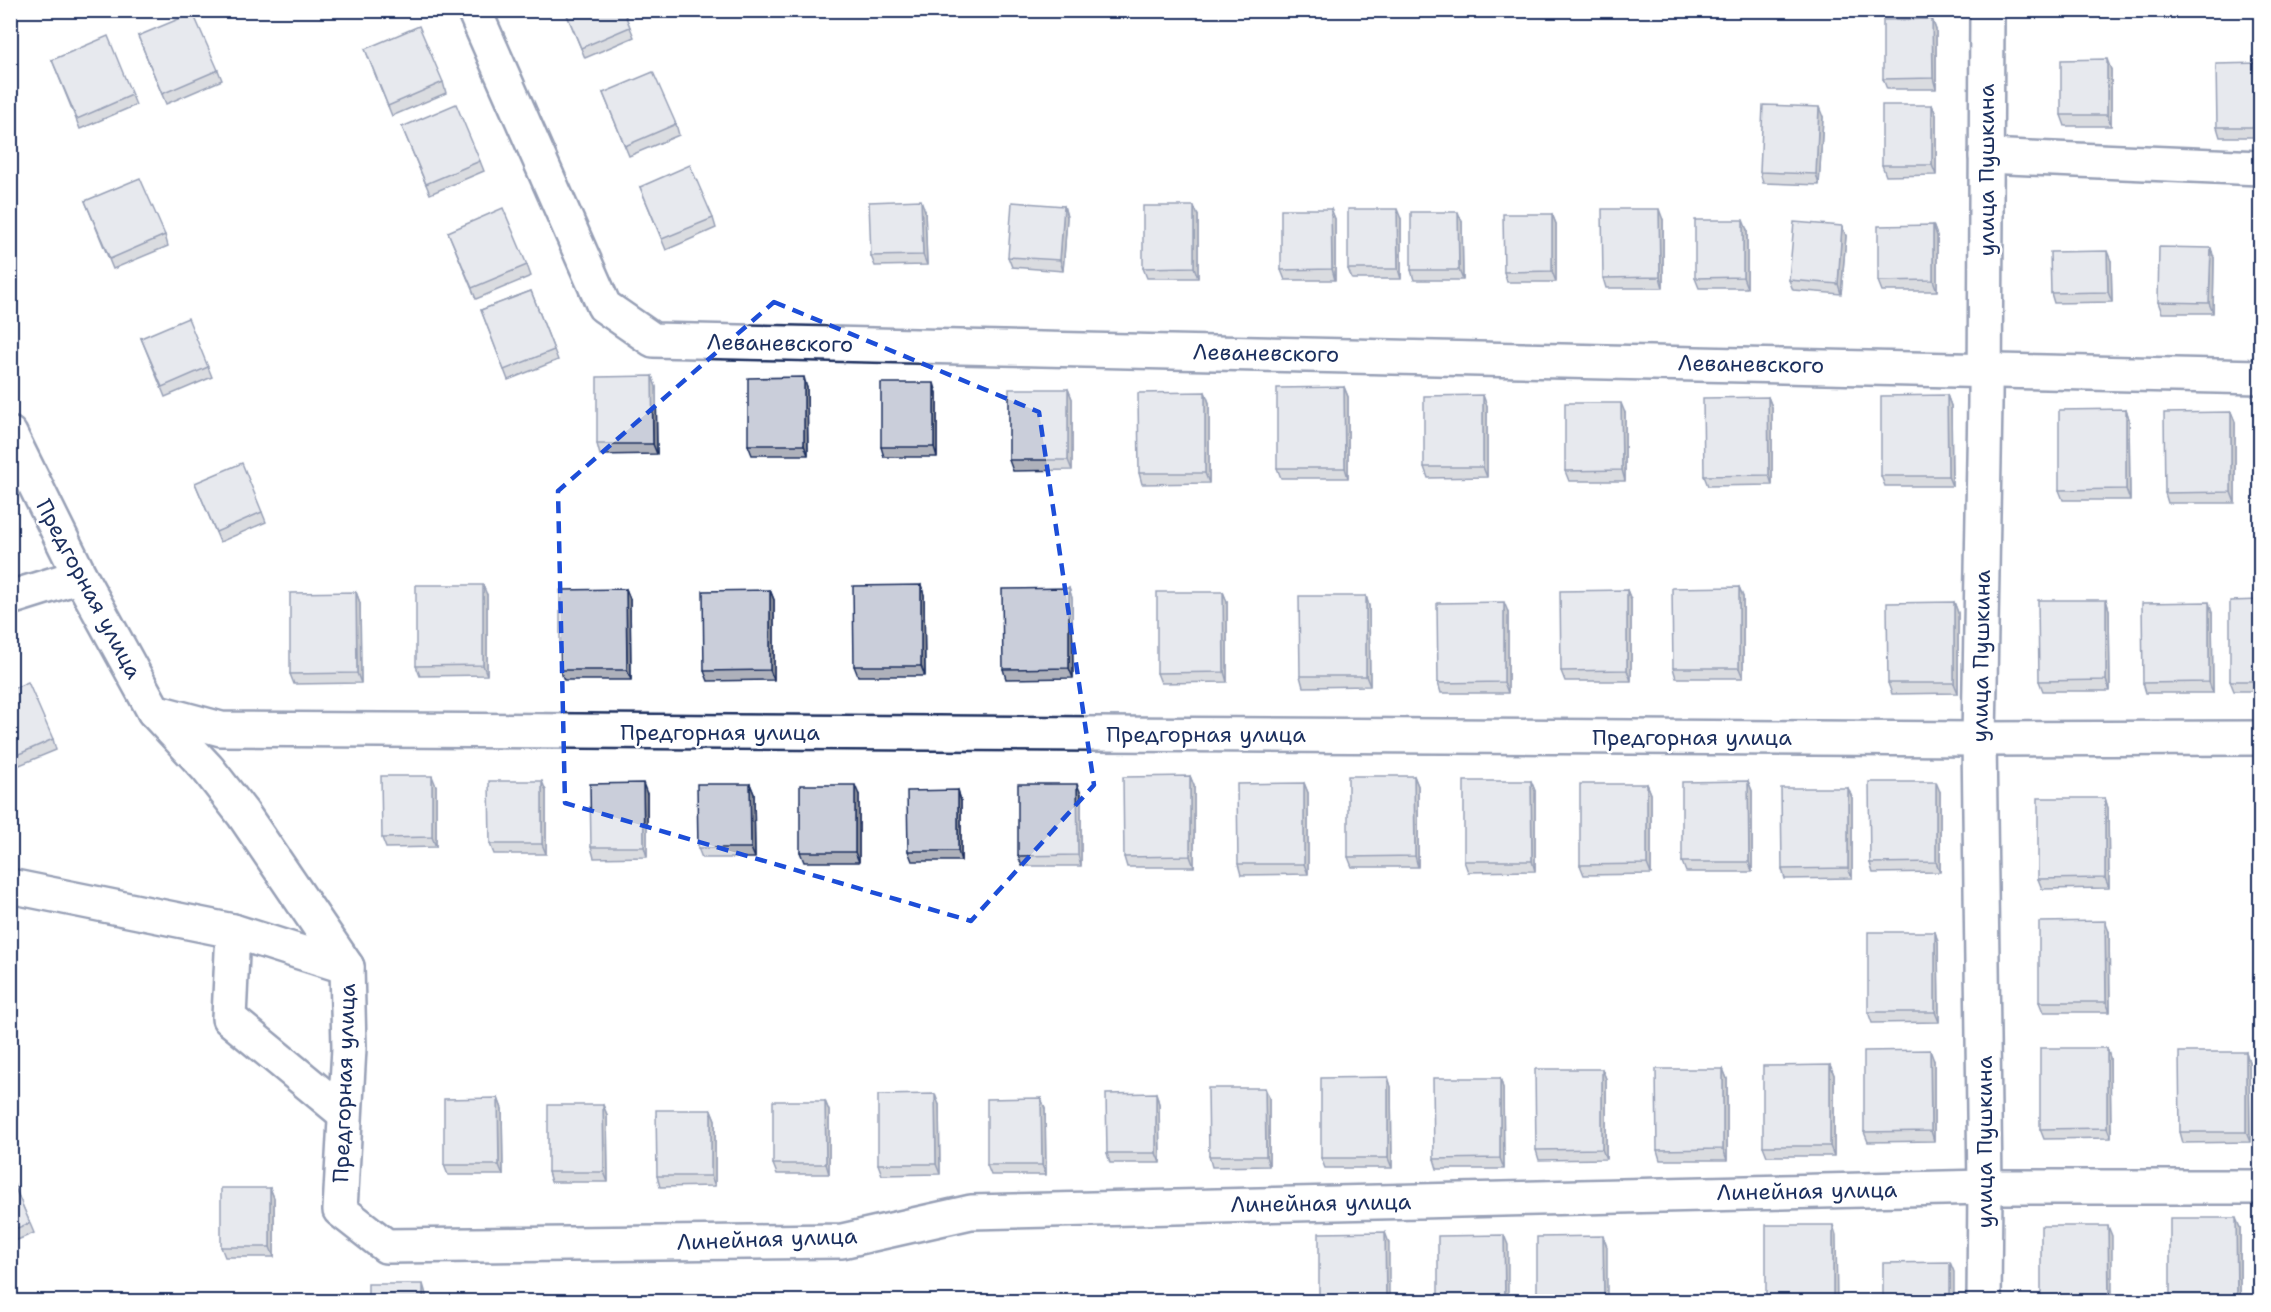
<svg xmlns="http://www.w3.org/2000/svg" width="2271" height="1312" font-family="'Shantell Sans',sans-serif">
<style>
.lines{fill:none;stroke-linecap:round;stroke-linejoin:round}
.minor-casing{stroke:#1b2f5e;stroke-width:38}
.minor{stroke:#fff;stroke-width:33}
.wall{fill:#aeb1bb;stroke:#1b2f5e;stroke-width:1.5}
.shaded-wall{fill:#8d9099;stroke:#1b2f5e;stroke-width:1.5}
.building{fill:#caceda;stroke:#1b2f5e;stroke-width:1.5}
.marked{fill:none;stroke:#1d4ed8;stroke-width:4.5;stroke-dasharray:12 8;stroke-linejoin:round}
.labels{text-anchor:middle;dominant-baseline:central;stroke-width:5;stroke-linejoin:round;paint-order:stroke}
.street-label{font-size:22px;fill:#1b2f5e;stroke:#fff}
</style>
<rect width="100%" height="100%" fill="#fff"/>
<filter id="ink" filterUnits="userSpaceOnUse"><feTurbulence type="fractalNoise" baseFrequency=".0167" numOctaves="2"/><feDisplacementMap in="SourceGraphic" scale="12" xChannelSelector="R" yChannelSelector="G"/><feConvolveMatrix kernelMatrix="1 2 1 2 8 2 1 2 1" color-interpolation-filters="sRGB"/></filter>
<g filter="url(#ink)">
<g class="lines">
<defs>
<g id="minor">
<polyline points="474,10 604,306 653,340 2260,377"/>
<polyline points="1986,156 2260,168"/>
<polyline points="10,434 80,576 154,711 221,729 1979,739 2260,738"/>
<polyline points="10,598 80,576"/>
<polyline points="154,711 208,769 243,814 347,967 349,1048 340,1210 386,1246 842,1241 971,1212 1985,1187 2260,1187"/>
<polyline points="10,886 233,931"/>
<polyline points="344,1113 229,1018 233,931 347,967"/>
<polyline points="1984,1302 1985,1187 1979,739 1985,402 1987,10"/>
</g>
</defs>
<use href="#minor" class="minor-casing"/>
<use href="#minor" class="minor"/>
</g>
<g class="wall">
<polygon points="350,10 363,10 352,15"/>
<polygon points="565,10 623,10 634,37 585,58"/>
<polygon points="1932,19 1936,30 1936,89 1887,89 1883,79"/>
<polygon points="138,36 218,70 222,80 166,104"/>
<polygon points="365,49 443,82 446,93 392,116"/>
<polygon points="52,60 132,95 136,105 80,129"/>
<polygon points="2260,63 2260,137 2220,137 2217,127"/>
<polygon points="2111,70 2111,126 2065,126 2061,115"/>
<polygon points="603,93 676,124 679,135 629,156"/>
<polygon points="1932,105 1936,115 1936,175 1886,176 1882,165"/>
<polygon points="1823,117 1819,185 1763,183 1760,172"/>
<polygon points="402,127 480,161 484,171 430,194"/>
<polygon points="640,187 713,218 716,228 666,250"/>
<polygon points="85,201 165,235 168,246 113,269"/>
<polygon points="1064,206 1067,217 1063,271 1012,267 1008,257"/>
<polygon points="1331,209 1335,219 1335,280 1285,280 1281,270"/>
<polygon points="925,211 927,265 875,266 871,256"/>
<polygon points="1552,214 1556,224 1556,282 1507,282 1504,272"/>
<polygon points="1198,216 1198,278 1147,278 1143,268"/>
<polygon points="1401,219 1401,279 1352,279 1348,269"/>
<polygon points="1663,220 1663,288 1606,288 1603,278"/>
<polygon points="1462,222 1463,280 1414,280 1411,270"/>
<polygon points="1933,225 1937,236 1937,291 1882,291 1878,281"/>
<polygon points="1747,230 1747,288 1699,288 1695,278"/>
<polygon points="448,232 527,265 531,276 476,299"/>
<polygon points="1846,236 1841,294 1793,290 1789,280"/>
<polygon points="2260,251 2260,311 2258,311 2254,301"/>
<polygon points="2214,258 2213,313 2162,313 2158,302"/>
<polygon points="2111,261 2112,302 2054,303 2051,293"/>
<polygon points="531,291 558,360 508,380 481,310"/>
<polygon points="141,338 208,367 212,377 165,397"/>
<polygon points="652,376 656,387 657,454 600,455 597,444"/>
<polygon points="1344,387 1348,397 1348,478 1281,478 1277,468"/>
<polygon points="807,388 808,455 752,455 748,445"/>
<polygon points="1068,389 1072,399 1072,470 1013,471 1009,460"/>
<polygon points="1205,392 1209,403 1209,483 1142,484 1139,473"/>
<polygon points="937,393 937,457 884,457 881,447"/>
<polygon points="1947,395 1951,406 1952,486 1885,486 1881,476"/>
<polygon points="1768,397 1772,407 1772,485 1708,486 1704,476"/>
<polygon points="1487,406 1487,477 1428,478 1424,467"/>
<polygon points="2126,409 2129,419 2130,500 2063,500 2059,490"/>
<polygon points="2231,412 2235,422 2235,503 2168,503 2165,493"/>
<polygon points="1625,413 1625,481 1569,481 1565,471"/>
<polygon points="195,483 262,512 266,522 220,542"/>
<polygon points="921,585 924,595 925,676 858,676 854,666"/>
<polygon points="1739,587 1743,597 1743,678 1676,678 1673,668"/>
<polygon points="1069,588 1072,598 1073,678 1006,679 1003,669"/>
<polygon points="626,589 630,599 631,680 564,680 560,670"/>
<polygon points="770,590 774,600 774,680 708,681 704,671"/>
<polygon points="1627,590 1631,600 1631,681 1565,681 1561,671"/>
<polygon points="356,592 360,603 361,683 294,684 290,674"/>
<polygon points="1223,592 1227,602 1227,682 1161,683 1157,673"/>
<polygon points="487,595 487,675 420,676 416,666"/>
<polygon points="1366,596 1369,606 1370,686 1303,687 1300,676"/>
<polygon points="2106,600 2109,610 2110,691 2043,691 2039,681"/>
<polygon points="2260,600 2260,691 2234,691 2230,681"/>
<polygon points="1954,602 1958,613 1958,693 1892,694 1888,683"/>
<polygon points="1508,612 1508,693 1441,693 1438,683"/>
<polygon points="2212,613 2213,693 2146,693 2143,683"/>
<polygon points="10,690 53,739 56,750 10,769"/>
<polygon points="1190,776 1194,786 1194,867 1127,867 1124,857"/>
<polygon points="1414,776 1418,786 1418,867 1352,867 1348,857"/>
<polygon points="1531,781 1535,791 1535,871 1468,872 1464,861"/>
<polygon points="1748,781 1752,791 1752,872 1686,872 1682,862"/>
<polygon points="1304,783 1308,793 1308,874 1241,875 1238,864"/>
<polygon points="750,784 754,794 755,858 702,858 698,848"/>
<polygon points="1647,784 1651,794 1651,874 1584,875 1580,865"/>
<polygon points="436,786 436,847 386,848 382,838"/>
<polygon points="1848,788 1852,798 1852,878 1785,879 1782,869"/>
<polygon points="958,790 961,801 961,861 912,861 908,851"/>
<polygon points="546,791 546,854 494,854 490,844"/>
<polygon points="1940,792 1940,872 1873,873 1870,863"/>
<polygon points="647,794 647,857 594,858 591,847"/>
<polygon points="1081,794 1081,866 1022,866 1018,856"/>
<polygon points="859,795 859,862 804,862 800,852"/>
<polygon points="2105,798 2108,808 2109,888 2042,889 2038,879"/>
<polygon points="1935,932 1938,942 1939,1022 1872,1023 1868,1012"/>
<polygon points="2109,932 2110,1012 2043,1012 2039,1002"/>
<polygon points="2107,1048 2110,1058 2111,1138 2044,1139 2040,1129"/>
<polygon points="2246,1052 2249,1062 2250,1142 2183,1143 2180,1132"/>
<polygon points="1934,1061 1934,1141 1868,1142 1864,1132"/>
<polygon points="1830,1065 1834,1075 1834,1156 1767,1156 1763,1146"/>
<polygon points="1602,1069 1606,1079 1606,1159 1539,1160 1536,1150"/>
<polygon points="1723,1069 1727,1079 1727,1160 1660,1160 1657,1150"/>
<polygon points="1388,1077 1391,1087 1392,1168 1325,1168 1321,1158"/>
<polygon points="1500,1078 1503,1088 1504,1169 1437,1169 1434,1159"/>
<polygon points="1156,1093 1159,1104 1160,1163 1110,1163 1107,1153"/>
<polygon points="498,1098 502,1109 503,1175 448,1175 444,1165"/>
<polygon points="1041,1098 1045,1109 1046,1175 991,1175 987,1165"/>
<polygon points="1269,1098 1269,1166 1212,1167 1209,1156"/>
<polygon points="825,1101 829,1111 829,1174 777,1174 773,1164"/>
<polygon points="603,1105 607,1115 608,1182 551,1182 548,1172"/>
<polygon points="939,1105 940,1174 882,1175 878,1164"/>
<polygon points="711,1110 715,1120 715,1186 660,1187 657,1176"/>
<polygon points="10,1176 34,1233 10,1243"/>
<polygon points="270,1188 274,1198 274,1257 225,1257 221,1247"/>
<polygon points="2240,1228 2240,1302 2171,1302 2170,1299"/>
</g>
<g class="shaded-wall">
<polygon points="1932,19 1936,30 1936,89 1933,78"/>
<polygon points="2107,59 2111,70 2111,126 2107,115"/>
<polygon points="1932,105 1936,115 1936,175 1932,165"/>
<polygon points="1819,107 1823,117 1819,185 1816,174"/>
<polygon points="921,200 925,211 927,265 923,255"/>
<polygon points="1064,206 1067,217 1063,271 1060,260"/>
<polygon points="1194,206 1198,216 1198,278 1194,267"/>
<polygon points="1331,209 1335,219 1335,280 1332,269"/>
<polygon points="1397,209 1401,219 1401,279 1398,269"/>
<polygon points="1659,209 1663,220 1663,288 1660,277"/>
<polygon points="1458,212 1462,222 1463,280 1459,270"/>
<polygon points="1552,214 1556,224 1556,282 1552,271"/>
<polygon points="1743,220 1747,230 1747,288 1743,277"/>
<polygon points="1933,225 1937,236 1937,291 1933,280"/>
<polygon points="1842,226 1846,236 1841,294 1838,284"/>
<polygon points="2211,248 2214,258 2213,313 2209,303"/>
<polygon points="2107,251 2111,261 2112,302 2108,292"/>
<polygon points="652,376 656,387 657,454 653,444"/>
<polygon points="804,377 807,388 808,455 804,445"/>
<polygon points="934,383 937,393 937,457 934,447"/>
<polygon points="1344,387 1348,397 1348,478 1345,468"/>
<polygon points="1068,389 1072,399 1072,470 1068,460"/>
<polygon points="1205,392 1209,403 1209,483 1205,473"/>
<polygon points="1483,395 1487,406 1487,477 1483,467"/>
<polygon points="1947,395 1951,406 1952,486 1948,476"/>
<polygon points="1768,397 1772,407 1772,485 1769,475"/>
<polygon points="1621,403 1625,413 1625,481 1622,470"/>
<polygon points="2126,409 2129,419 2130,500 2126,489"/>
<polygon points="2231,412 2235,422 2235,503 2231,492"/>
<polygon points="483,585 487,595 487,675 483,665"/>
<polygon points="921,585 924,595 925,676 921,666"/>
<polygon points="1739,587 1743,597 1743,678 1739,668"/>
<polygon points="1069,588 1072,598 1073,678 1069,668"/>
<polygon points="626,589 630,599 631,680 627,670"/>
<polygon points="770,590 774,600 774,680 770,670"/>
<polygon points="1627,590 1631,600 1631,681 1627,670"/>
<polygon points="356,592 360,603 361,683 357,673"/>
<polygon points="1223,592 1227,602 1227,682 1224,672"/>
<polygon points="1366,596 1369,606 1370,686 1366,676"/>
<polygon points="2106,600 2109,610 2110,691 2106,680"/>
<polygon points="1504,602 1508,612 1508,693 1504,682"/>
<polygon points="1954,602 1958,613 1958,693 1954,683"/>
<polygon points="2209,602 2212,613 2213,693 2209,682"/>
<polygon points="432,776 436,786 436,847 432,837"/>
<polygon points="1190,776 1194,786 1194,867 1190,856"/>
<polygon points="1414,776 1418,786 1418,867 1415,856"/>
<polygon points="542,781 546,791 546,854 542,844"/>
<polygon points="1531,781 1535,791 1535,871 1532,861"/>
<polygon points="1748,781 1752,791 1752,872 1749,862"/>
<polygon points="1936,782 1940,792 1940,872 1936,862"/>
<polygon points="643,783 647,794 647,857 644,847"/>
<polygon points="1304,783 1308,793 1308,874 1304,864"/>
<polygon points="750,784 754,794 755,858 751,848"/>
<polygon points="1077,784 1081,794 1081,866 1078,855"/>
<polygon points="1647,784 1651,794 1651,874 1647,864"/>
<polygon points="855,785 859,795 859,862 855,852"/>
<polygon points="1848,788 1852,798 1852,878 1848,868"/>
<polygon points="958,790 961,801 961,861 958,851"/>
<polygon points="2105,798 2108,808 2109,888 2105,878"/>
<polygon points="2105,921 2109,932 2110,1012 2106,1002"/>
<polygon points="1935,932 1938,942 1939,1022 1935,1012"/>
<polygon points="2107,1048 2110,1058 2111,1138 2107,1128"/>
<polygon points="1930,1050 1934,1061 1934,1141 1931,1131"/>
<polygon points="2246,1052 2249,1062 2250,1142 2246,1132"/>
<polygon points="1830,1065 1834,1075 1834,1156 1830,1146"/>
<polygon points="1602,1069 1606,1079 1606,1159 1602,1149"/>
<polygon points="1723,1069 1727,1079 1727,1160 1723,1149"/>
<polygon points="1388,1077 1391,1087 1392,1168 1388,1158"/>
<polygon points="1500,1078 1503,1088 1504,1169 1500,1158"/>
<polygon points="1265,1088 1269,1098 1269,1166 1266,1156"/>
<polygon points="1156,1093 1159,1104 1160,1163 1156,1153"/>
<polygon points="935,1094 939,1105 940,1174 936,1164"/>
<polygon points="498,1098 502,1109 503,1175 499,1165"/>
<polygon points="1041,1098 1045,1109 1046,1175 1042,1165"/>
<polygon points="825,1101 829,1111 829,1174 826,1164"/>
<polygon points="603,1105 607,1115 608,1182 604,1172"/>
<polygon points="711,1110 715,1120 715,1186 711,1176"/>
<polygon points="270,1188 274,1198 274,1257 270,1247"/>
<polygon points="2236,1218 2240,1228 2240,1302 2238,1302 2237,1298"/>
<polygon points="1833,1225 1836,1235 1837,1302 1833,1302"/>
<polygon points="2108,1226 2112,1236 2112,1302 2109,1302"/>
<polygon points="1385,1232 1389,1243 1389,1302 1386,1302"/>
<polygon points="1504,1235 1508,1245 1508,1302 1505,1302"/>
<polygon points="1603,1236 1607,1247 1607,1302 1604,1302"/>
<polygon points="1950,1262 1954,1272 1954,1302 1950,1302"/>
<polygon points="423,1284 426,1294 426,1302 423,1302"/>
</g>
<g class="building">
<polygon points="565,10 623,10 630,27 581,48"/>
<polygon points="193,13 218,70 162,94 138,36"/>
<polygon points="1932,19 1933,78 1883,79 1883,20"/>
<polygon points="419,26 443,82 388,106 365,49"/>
<polygon points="108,36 132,95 77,119 52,60"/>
<polygon points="2107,59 2107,115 2061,115 2061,60"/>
<polygon points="2260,63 2260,127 2217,127 2216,64"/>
<polygon points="653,72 676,124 625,146 603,93"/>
<polygon points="456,104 480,161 426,184 402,127"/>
<polygon points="1763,105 1819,107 1816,174 1760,172"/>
<rect x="1882" y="105" width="50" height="60"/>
<polygon points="690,165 713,218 662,239 640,187"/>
<polygon points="140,178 165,235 110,259 85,201"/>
<polygon points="921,200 923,255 871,256 869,202"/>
<polygon points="1012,202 1064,206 1060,260 1008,257"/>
<polygon points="1143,206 1194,206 1194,267 1143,268"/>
<polygon points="503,208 527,265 472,288 448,232"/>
<polygon points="1281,209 1331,209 1332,269 1281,270"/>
<polygon points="1348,209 1397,209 1398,269 1348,269"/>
<polygon points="1602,209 1659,209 1660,277 1603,278"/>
<polygon points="1411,212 1458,212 1459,270 1411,270"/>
<polygon points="1503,214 1552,214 1552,271 1504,272"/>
<polygon points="1695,220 1743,220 1743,277 1695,278"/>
<polygon points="1794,222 1842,226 1838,284 1789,280"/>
<polygon points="1933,225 1933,280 1878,281 1878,226"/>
<polygon points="2159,247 2211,248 2209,303 2158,302"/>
<polygon points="2107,251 2108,292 2051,293 2050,252"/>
<polygon points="2255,251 2260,251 2260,301 2254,301"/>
<polygon points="531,291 554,350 504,370 481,310"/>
<polygon points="188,318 208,367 162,387 141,338"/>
<polygon points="652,376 653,444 597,444 597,377"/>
<polygon points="804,377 804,445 748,445 748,378"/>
<rect x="881" y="383" width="53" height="64"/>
<polygon points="1344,387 1345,468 1277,468 1277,388"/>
<rect x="1009" y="389" width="59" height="71"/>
<polygon points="1205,392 1205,473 1139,473 1138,393"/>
<polygon points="1483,395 1483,467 1424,467 1424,396"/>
<polygon points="1947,395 1948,476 1881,476 1881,396"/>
<polygon points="1768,397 1769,475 1704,476 1703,398"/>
<polygon points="1565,403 1621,403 1622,470 1565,471"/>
<polygon points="2126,409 2126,489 2059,490 2059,410"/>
<polygon points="2231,412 2231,492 2165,493 2164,413"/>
<polygon points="242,463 262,512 216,532 195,483"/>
<polygon points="416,585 483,585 483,665 416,666"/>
<polygon points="921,585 921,666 854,666 853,586"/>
<polygon points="1739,587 1739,668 1673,668 1672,588"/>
<polygon points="1069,588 1069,668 1003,669 1002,589"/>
<polygon points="626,589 627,670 560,670 560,590"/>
<polygon points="770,590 770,670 704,671 703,591"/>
<polygon points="1627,590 1627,670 1561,671 1560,591"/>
<polygon points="356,592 357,673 290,674 290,593"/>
<polygon points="1157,592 1223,592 1224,672 1157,673"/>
<polygon points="1299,596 1366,596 1366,676 1300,676"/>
<polygon points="2038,600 2106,600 2106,680 2039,681"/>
<polygon points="2260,600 2260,681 2230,681 2230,601"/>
<polygon points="1504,602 1504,682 1438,683 1437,603"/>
<polygon points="1954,602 1954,683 1888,683 1887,603"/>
<polygon points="2209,602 2209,682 2143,683 2142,603"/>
<polygon points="28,682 53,739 10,758 10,690"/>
<polygon points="381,776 432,776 432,837 382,838"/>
<polygon points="1190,776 1190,856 1124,857 1123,777"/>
<polygon points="1348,776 1414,776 1415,856 1348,857"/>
<polygon points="489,781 542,781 542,844 490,844"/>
<polygon points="1464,781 1531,781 1532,861 1464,861"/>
<polygon points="1748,781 1749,862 1682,862 1682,782"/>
<polygon points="1869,782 1936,782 1936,862 1870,863"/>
<polygon points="643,783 644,847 591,847 590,784"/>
<polygon points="1304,783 1304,864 1238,864 1237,784"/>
<polygon points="697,784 750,784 751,848 698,848"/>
<polygon points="1018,784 1077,784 1078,855 1018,856"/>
<polygon points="1580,784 1647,784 1647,864 1580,865"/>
<rect x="800" y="785" width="55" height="67"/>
<polygon points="1781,788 1848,788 1848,868 1782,869"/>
<polygon points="958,790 958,851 908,851 907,791"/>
<polygon points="2038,798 2105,798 2105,878 2038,879"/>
<polygon points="2105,921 2106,1002 2039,1002 2039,922"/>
<rect x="1868" y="932" width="67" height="80"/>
<polygon points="2040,1048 2107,1048 2107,1128 2040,1129"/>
<polygon points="1930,1050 1931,1131 1864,1132 1864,1051"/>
<polygon points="2179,1052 2246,1052 2246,1132 2180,1132"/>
<polygon points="1830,1065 1830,1146 1763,1146 1763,1066"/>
<polygon points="1535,1069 1602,1069 1602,1149 1536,1150"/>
<polygon points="1656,1069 1723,1069 1723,1149 1657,1150"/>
<polygon points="1388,1077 1388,1158 1321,1158 1321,1078"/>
<polygon points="1433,1078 1500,1078 1500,1158 1434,1159"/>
<polygon points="1208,1088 1265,1088 1266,1156 1209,1156"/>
<polygon points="1156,1093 1156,1153 1107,1153 1106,1094"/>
<polygon points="935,1094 936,1164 878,1164 878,1095"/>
<polygon points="498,1098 499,1165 444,1165 444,1099"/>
<polygon points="1041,1098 1042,1165 987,1165 987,1099"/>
<polygon points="773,1101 825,1101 826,1164 773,1164"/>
<polygon points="548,1105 603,1105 604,1172 548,1172"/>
<polygon points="656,1110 711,1110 711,1176 657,1176"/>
<polygon points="10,1176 30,1223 10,1231"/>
<rect x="221" y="1188" width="49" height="59"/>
<polygon points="2170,1218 2236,1218 2237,1298 2170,1299"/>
<rect x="1766" y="1225" width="67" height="77"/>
<polygon points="2041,1226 2108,1226 2109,1302 2041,1302"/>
<polygon points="1385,1232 1386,1302 1319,1302 1319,1233"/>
<polygon points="1504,1235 1505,1302 1438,1302 1438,1236"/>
<polygon points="1603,1236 1604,1302 1537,1302 1537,1237"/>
<polygon points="1950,1262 1950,1302 1883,1302 1883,1263"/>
<rect x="368" y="1284" width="55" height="18"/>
</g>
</g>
<path d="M0 0H2271V1312H0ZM774,302l265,110 55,373 -123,136 -406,-118 -7,-312z" fill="#fff" fill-opacity=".55" fill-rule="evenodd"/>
<path class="marked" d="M774,302l265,110 55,373 -123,136 -406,-118 -7,-312z"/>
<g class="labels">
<g class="street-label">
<text transform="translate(1986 170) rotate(-90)">улица Пушкина</text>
<text transform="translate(780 343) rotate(1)">Леваневского</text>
<text transform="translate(1266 353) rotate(1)">Леваневского</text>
<text transform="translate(1751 364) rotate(1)">Леваневского</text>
<text transform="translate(89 589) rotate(62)">Предгорная улица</text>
<text transform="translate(1981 656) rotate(-89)">улица Пушкина</text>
<text x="720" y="732">Предгорная улица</text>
<text x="1206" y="734">Предгорная улица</text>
<text x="1692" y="737">Предгорная улица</text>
<text transform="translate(344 1083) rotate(-88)">Предгорная улица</text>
<text transform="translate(1984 1142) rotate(-90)">улица Пушкина</text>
<text transform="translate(1807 1191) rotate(-1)">Линейная улица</text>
<text transform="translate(1321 1203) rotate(-1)">Линейная улица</text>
<text transform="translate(767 1239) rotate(-2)">Линейная улица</text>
</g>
</g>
<rect width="2271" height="1312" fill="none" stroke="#fff" stroke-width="36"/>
<rect x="18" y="18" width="2235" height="1276" fill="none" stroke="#1b2f5e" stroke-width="2" filter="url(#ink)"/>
</svg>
